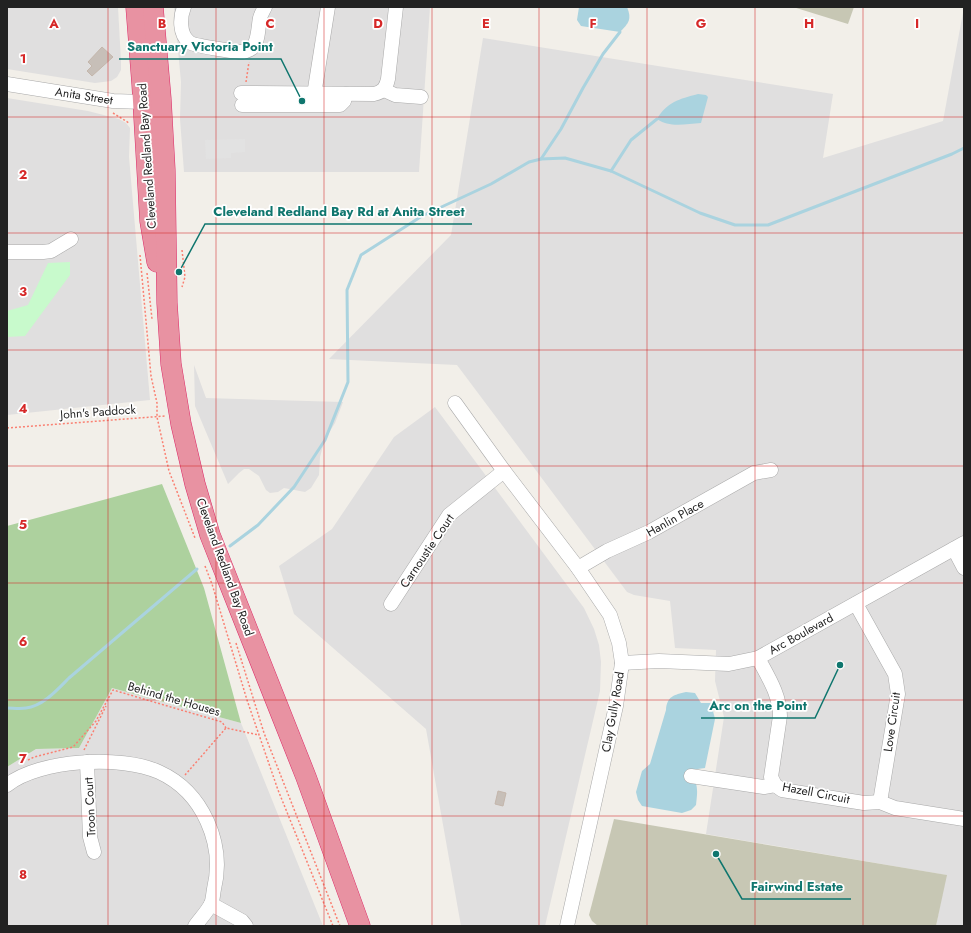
<svg xmlns="http://www.w3.org/2000/svg" width="971" height="933" font-family="Jost,sans-serif">
<style>
.residential{fill:#e0dfdf}
.construction{fill:#c7c7b4}
.forest{fill:#add19e}
.park{fill:#c8facc}
.parking{fill:#e2e2e2}
.water{fill:#aad3df}
.lines{fill:none;stroke-linecap:round;stroke-linejoin:round}
.stream{stroke:#aad3df;stroke-width:3}
.building{fill:#c7bfb8;stroke:#c4b6ab}
.minor-casing{stroke:#a9a9a9;stroke-width:15}
.highway-casing{stroke:#dc2a67;stroke-width:21}
.path{stroke:#fa8072;stroke-width:1.5;stroke-dasharray:2 2;stroke-linecap:butt}
.minor{stroke:#fff;stroke-width:14}
.highway{stroke:#e892a2;stroke-width:20}
.grid{fill:none;stroke:#d62828;stroke-width:1;stroke-opacity:0.55}
.labels{text-anchor:middle;dominant-baseline:central;stroke-width:3.5;stroke-linejoin:round;paint-order:stroke}
.street-label{font-size:12px;fill:#222;stroke:#fff}
.grid-label{font-size:13px;text-anchor:middle;font-weight:bold;fill:#d62828;stroke:#fff;stroke-width:3.5;stroke-linejoin:round;paint-order:stroke}
.leader{fill:none;stroke:#0f766e;stroke-width:1.5}
.callout-dot{fill:#0f766e;stroke:#fff;stroke-width:1.5}
.callout-label{font-size:13px;text-anchor:middle;font-weight:bold;fill:#0f766e;stroke:#fff;stroke-width:3.5;stroke-linejoin:round;paint-order:stroke}
</style>
<rect width="100%" height="100%" fill="#f2efe9"/>
<g class="residential">
<polygon points="7,7 118,7 121,62 121,70 117,77 111,81 95,83 7,69"/>
<polygon points="174,7 430,7 419,172 184,172 180,119 181,82"/>
<polygon points="964,7 964,926 936,926 946,875 706,834 724,717 715,681 716,650 675,648 670,601 634,595 627,592 457,365 329,359 451,235 483,38 833,94 823,158 943,121"/>
<polygon points="7,98 88,111 119,119 126,123 130,128 129,157 150,400 7,415"/>
<polygon points="194,365 206,398 343,402 335,423 325,439 320,457 319,475 311,488 305,492 284,488 278,492 270,493 266,490 259,476 249,469 244,469 239,473 228,484 195,406"/>
<polygon points="435,407 584,608 594,629 599,645 601,662 600,691 545,926 461,926 426,729 294,614 279,566 332,529 394,437"/>
<polygon points="112,688 241,723 323,926 7,926 7,767 36,749 79,748"/>
</g>
<g class="construction">
<polygon points="793,7 854,7 848,24"/>
<polygon points="614,819 947,875 936,926 598,926 592,921 589,915"/>
</g>
<polygon class="forest" points="162,484 204,588 241,723 112,688 79,748 36,749 7,767 7,526"/>
<polygon class="park" points="70,262 70,275 25,336 7,337 7,311 28,305 48,263"/>
<polygon class="parking" points="245,139 245,152 231,153 231,158 206,159 205,140"/>
<g class="water">
<path d="M579,7h48c5,12 2,16 -7,25l-39,-6 -4,-6z"/>
<path d="M698,94l8,1 2,2 -7,26c-15,1 -32,5 -44,-4 10,-17 22,-20 41,-25z"/>
<path d="M686,692l9,1 6,10h10l4,16 -10,49 -15,2c8,15 8,18 6,35l-5,5 -9,3 -40,-7 -4,-6 -2,-8 6,-21 8,-7 16,-54c1,-14 8,-15 20,-18z"/>
</g>
<g class="lines">
<g class="stream">
<polyline points="541,159 561,129 583,88 603,54 620,32"/>
<polyline points="611,171 631,140 657,119"/>
<polyline points="230,546 258,525 294,487 325,440 348,382 347,290 361,255 422,216 491,184 529,162 541,159 565,158 611,171 700,213 735,225 768,225 952,154 964,148"/>
<path d="M7,708c6,0 13,1 19,0 17,-2 31,-18 43,-30l128,-109"/>
</g>
</g>
<g class="building">
<polygon points="102,47 113,57 92,76 87,71 92,66 88,62"/>
<polygon points="498,791 506,793 503,806 495,804"/>
</g>
<g class="lines">
<defs>
<g id="minor">
<path d="M184,7c-4,10 -5,27 5,35 5,4 47,10 54,10 3,-1 7,-2 9,-4 7,-7 6,-21 8,-30 1,-4 3,-7 5,-11"/>
<polyline points="7,84 113,101 143,102 151,101"/>
<polyline points="384,90 395,95 421,97"/>
<path d="M241,93l133,1c9,-2 12,-6 14,-15l8,-72"/>
<polyline points="313,101 328,7"/>
<polyline points="242,105 340,105 344,101 346,94"/>
<polyline points="7,252 43,252 51,251 71,239"/>
<polyline points="455,403 504,471 578,568 610,615 619,643 622,663 616,706 567,926"/>
<polyline points="954,549 964,568"/>
<polyline points="578,568 607,551 649,532 754,473 771,470"/>
<polyline points="391,604 449,515 504,471"/>
<polyline points="856,604 895,674 898,694 880,802"/>
<path d="M758,658c10,19 22,37 22,58l-9,61 4,8 7,5 82,13 16,-1 15,6 69,11"/>
<polyline points="622,663 659,661 729,664 758,658 964,543"/>
<polyline points="87,762 90,837 94,852"/>
<polyline points="691,776 764,787 775,785"/>
<path d="M7,785c33,-26 115,-30 152,-13 44,20 66,72 55,117 -1,5 -1,11 -3,15 -4,8 -11,15 -16,22"/>
<polyline points="211,904 242,921 246,926"/>
</g>
<g id="highway">
<polyline points="136,7 142,84 150,221 157,262"/>
<polyline points="153,7 161,99 165,170 167,303 171,364 181,424 195,484 210,535 306,777 360,926"/>
</g>
</defs>
<use href="#minor" class="minor-casing"/>
<use href="#highway" class="highway-casing"/>
<g class="path">
<polyline points="246,82 249,62"/>
<polyline points="113,113 129,123"/>
<polyline points="182,250 185,277 182,287"/>
<polyline points="140,255 151,376 157,403 157,417 169,471 195,538"/>
<polyline points="147,273 152,319"/>
<polyline points="7,428 165,416"/>
<polyline points="205,566 212,584 247,700 278,790 333,926"/>
<polyline points="236,643 264,733 340,926"/>
<polyline points="84,750 106,706"/>
<polyline points="28,760 34,757 73,747 96,721 113,690 222,722 226,728"/>
<polyline points="185,775 226,728 259,735"/>
</g>
<use href="#minor" class="minor"/>
<use href="#highway" class="highway"/>
</g>
<path class="grid" d="M108,7v919M216,7v919M324,7v919M432,7v919M539,7v919M647,7v919M755,7v919M863,7v919M7,117h957M7,233h957M7,350h957M7,466h957M7,583h957M7,700h957M7,816h957"/>
<g class="labels">
<g class="street-label">
<text transform="translate(84 96) rotate(9)">Anita Street</text>
<text transform="translate(147 156) rotate(-94)">Cleveland Redland Bay Road</text>
<text transform="translate(98 412) rotate(-4)">John's Paddock</text>
<text transform="translate(675 518) rotate(-29)">Hanlin Place</text>
<text transform="translate(427 551) rotate(-56)">Carnoustie Court</text>
<text transform="translate(225 567) rotate(70)">Cleveland Redland Bay Road</text>
<text transform="translate(801 634) rotate(-29)">Arc Boulevard</text>
<text transform="translate(174 699) rotate(16)">Behind the Houses</text>
<text transform="translate(613 712) rotate(-80)">Clay Gully Road</text>
<text transform="translate(892 722) rotate(-82)">Love Circuit</text>
<text transform="translate(816 793) rotate(11)">Hazell Circuit</text>
<text transform="translate(90 807) rotate(-93)">Troon Court</text>
</g>
</g>
<g class="grid-label">
<text x="54" y="28">A</text>
<text x="162" y="28">B</text>
<text x="270" y="28">C</text>
<text x="378" y="28">D</text>
<text x="486" y="28">E</text>
<text x="593" y="28">F</text>
<text x="701" y="28">G</text>
<text x="809" y="28">H</text>
<text x="917" y="28">I</text>
<text x="23" y="63">1</text>
<text x="23" y="179">2</text>
<text x="23" y="296">3</text>
<text x="23" y="413">4</text>
<text x="23" y="529">5</text>
<text x="23" y="646">6</text>
<text x="23" y="763">7</text>
<text x="23" y="879">8</text>
</g>
<path class="leader" d="M302 101L281 59H119M179 272L205 224H472M840 665L815 718H701M716 854L742 899H851"/>
<g class="callout-dot">
<circle cx="302" cy="101" r="4"/>
<circle cx="179" cy="272" r="4"/>
<circle cx="840" cy="665" r="4"/>
<circle cx="716" cy="854" r="4"/>
</g>
<g class="callout-label">
<text x="200" y="51">Sanctuary Victoria Point</text>
<text x="339" y="216">Cleveland Redland Bay Rd at Anita Street</text>
<text x="758" y="710">Arc on the Point</text>
<text x="797" y="891">Fairwind Estate</text>
</g>
<rect width="971" height="933" fill="none" stroke="#222222" stroke-width="16"/>
</svg>
